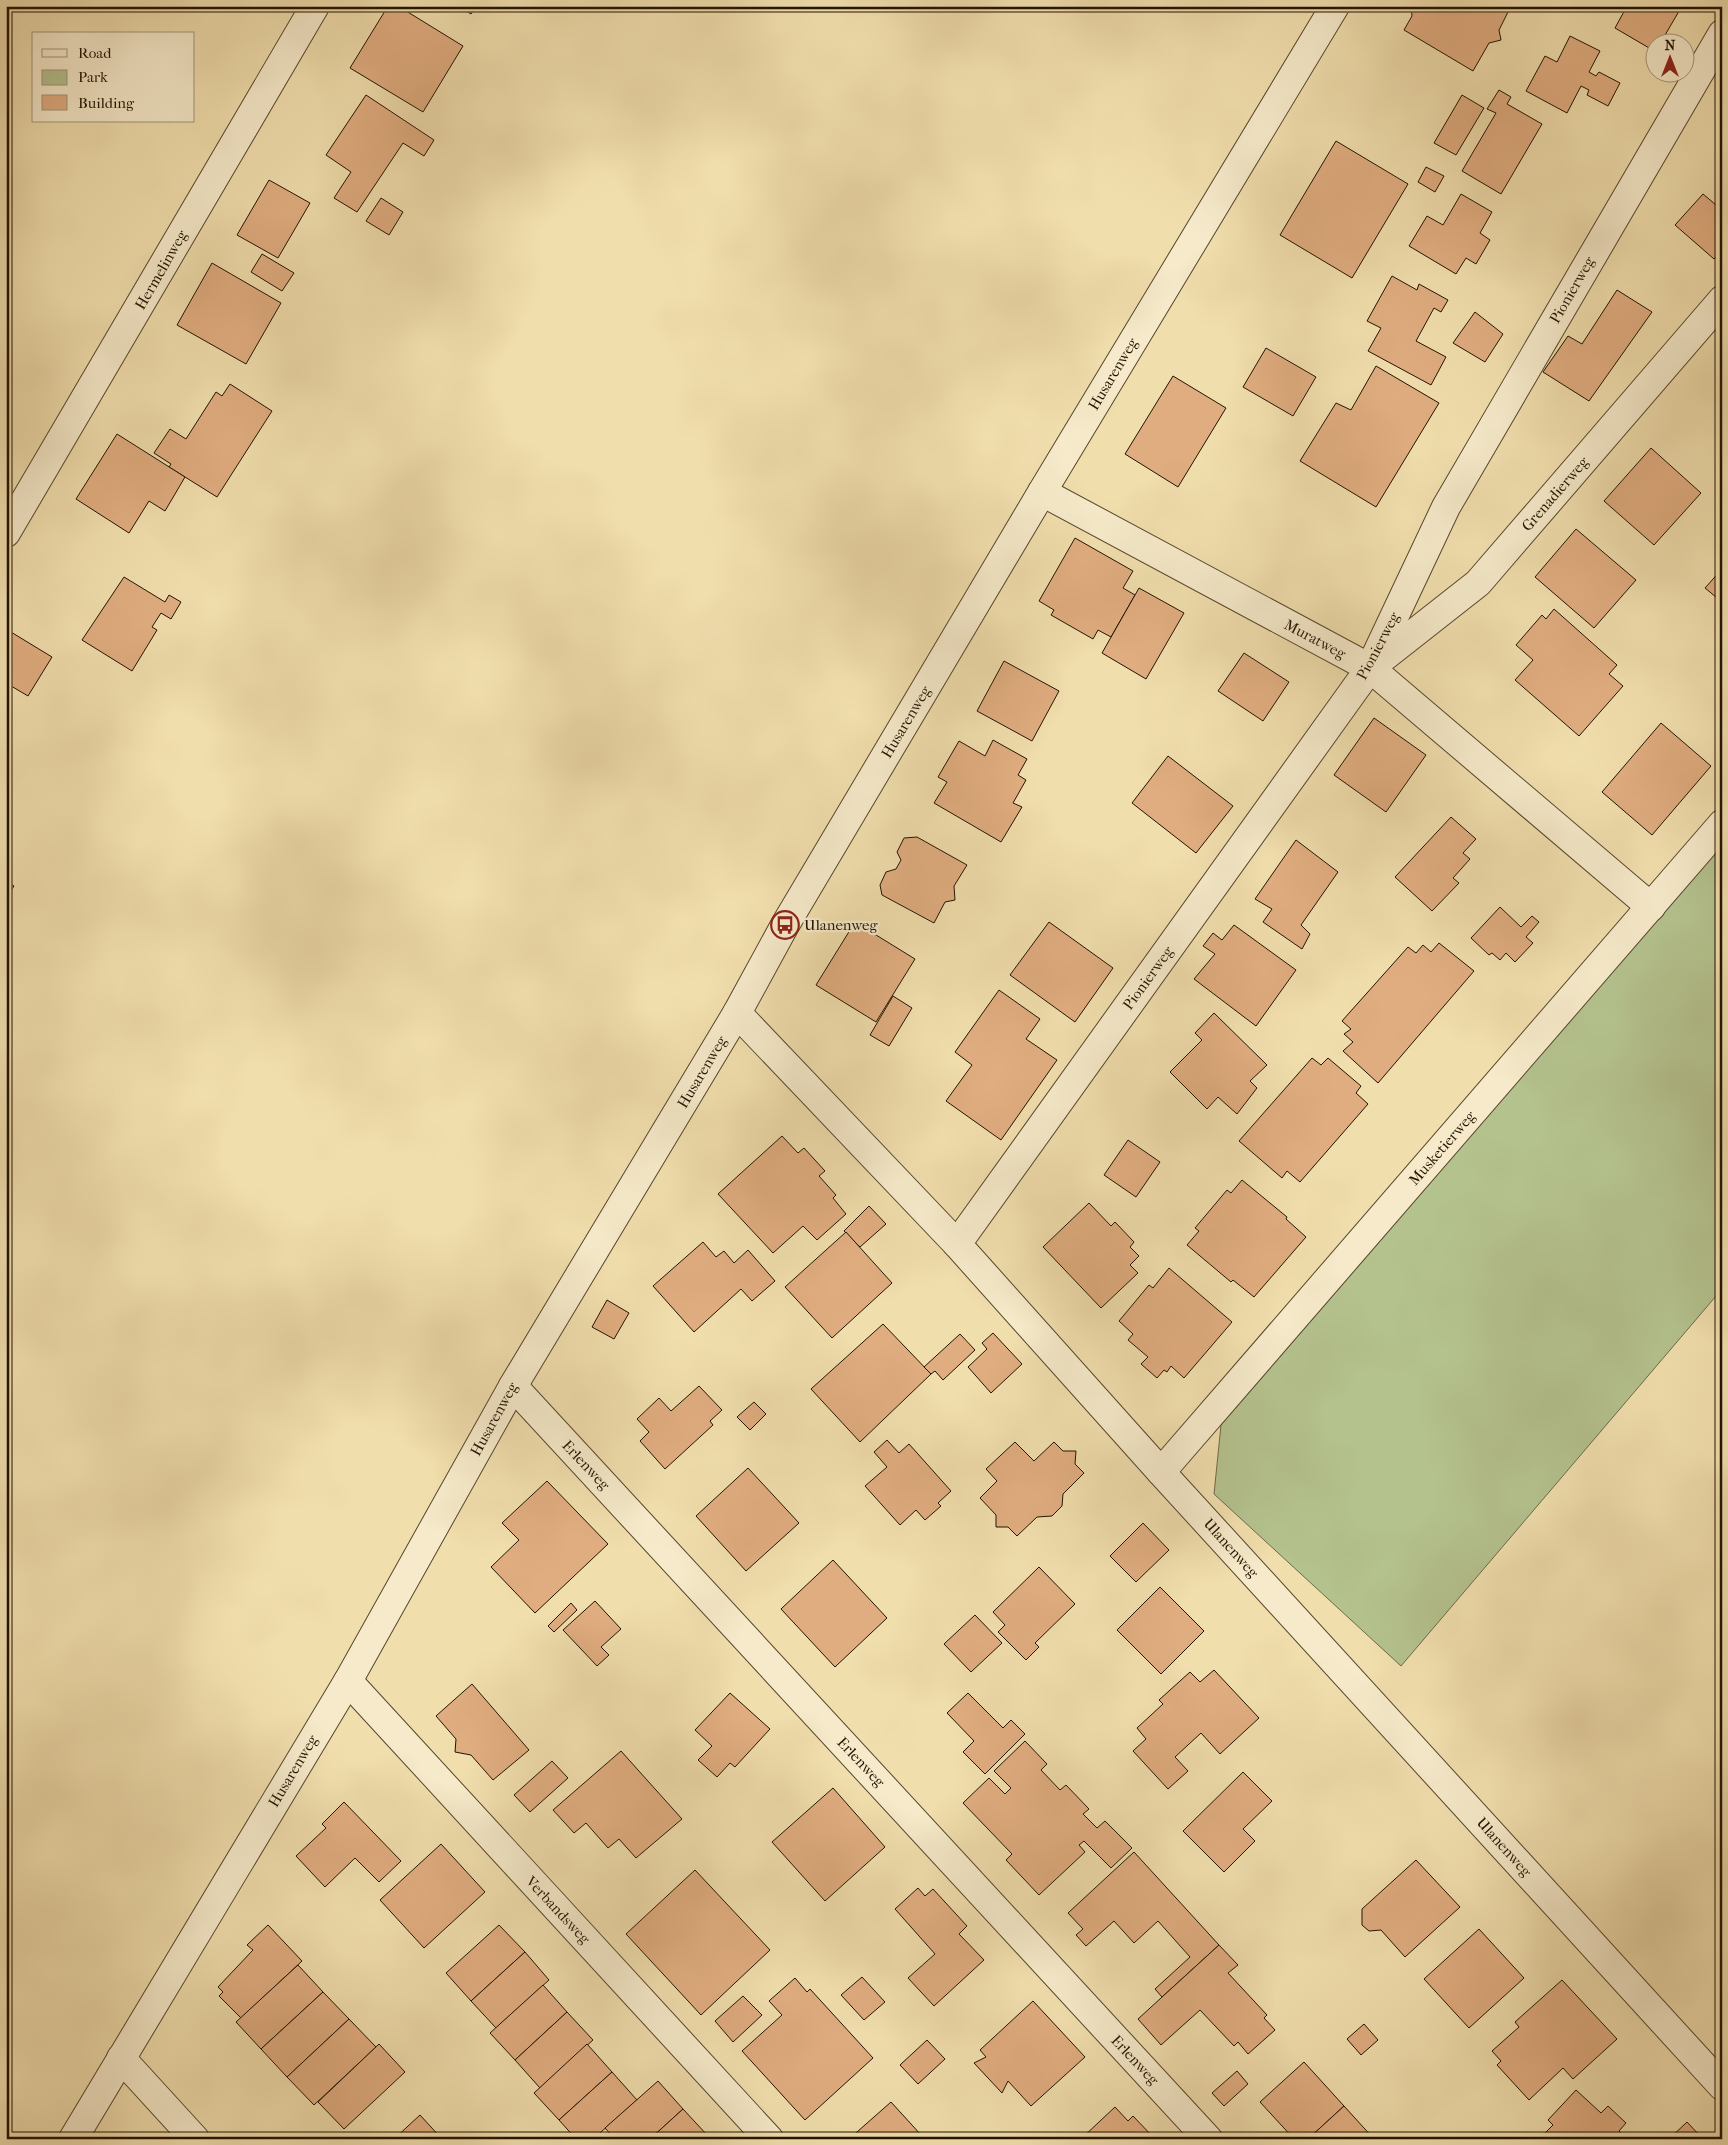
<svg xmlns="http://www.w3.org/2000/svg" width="1728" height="2145" font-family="'IM FELL French Canon',serif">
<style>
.green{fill:#b4c28e;stroke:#6b6a48}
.building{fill:#e0ad80;stroke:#221301}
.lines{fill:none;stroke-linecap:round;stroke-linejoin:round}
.minor-casing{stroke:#56462c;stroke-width:30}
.minor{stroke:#f6eaca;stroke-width:28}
.labels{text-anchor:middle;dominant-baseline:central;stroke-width:4.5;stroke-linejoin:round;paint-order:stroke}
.street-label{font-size:15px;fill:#221301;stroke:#f6eaca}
.poi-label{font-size:15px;fill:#221301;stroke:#f6eaca;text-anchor:start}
</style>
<rect width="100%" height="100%" fill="#f1dead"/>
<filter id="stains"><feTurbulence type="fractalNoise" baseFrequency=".004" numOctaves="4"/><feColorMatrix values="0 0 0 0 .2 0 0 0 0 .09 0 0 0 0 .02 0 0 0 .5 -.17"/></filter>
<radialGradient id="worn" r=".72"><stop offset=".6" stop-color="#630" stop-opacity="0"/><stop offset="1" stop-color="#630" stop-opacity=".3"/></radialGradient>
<polygon class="green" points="1722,844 1722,1289 1401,1666 1214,1494 1221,1425"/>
<g class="building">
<polygon points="388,6 398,6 463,46 423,112 350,68"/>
<polygon points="458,6 476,6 471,14"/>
<polygon points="1411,6 1511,6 1499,30 1501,40 1489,43 1473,71 1404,30 1412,16"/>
<polygon points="1627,6 1682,6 1661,42 1656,42 1656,52 1615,28"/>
<polygon points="1570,36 1600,51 1589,72 1596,76 1599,72 1620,83 1608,106 1587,95 1589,90 1581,86 1567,113 1526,91 1545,56 1557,62"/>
<polygon points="1499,90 1511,97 1507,104 1542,124 1501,194 1462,171 1496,113 1487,109"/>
<polygon points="366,95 434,140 424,156 403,143 357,212 334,198 351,172 326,155"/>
<polygon points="1462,95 1484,108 1456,155 1434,143"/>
<polygon points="1336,141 1408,184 1352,278 1280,235"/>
<polygon points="1426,167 1444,176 1435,192 1418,182"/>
<polygon points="269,180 310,203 278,258 237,235"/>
<polygon points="1461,194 1492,212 1480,233 1490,240 1476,264 1466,258 1456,274 1409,246 1427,216 1443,225"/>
<polygon points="1703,194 1722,210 1722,251 1714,259 1675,225"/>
<polygon points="381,198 403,212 389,235 366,221"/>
<polygon points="262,254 294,273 282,291 251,272"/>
<polygon points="212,263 281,303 246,364 177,325"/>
<polygon points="1392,276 1417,290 1419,284 1448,300 1441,312 1434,308 1416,341 1446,357 1431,385 1368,351 1381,328 1367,321"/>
<polygon points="1617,290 1652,312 1589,401 1543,372 1568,336 1582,344"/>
<polygon points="1475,312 1503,334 1485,362 1453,343"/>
<polygon points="1266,348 1316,377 1293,416 1243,387"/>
<polygon points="1376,366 1439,403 1376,507 1300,461 1336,403 1351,410"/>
<polygon points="1173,376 1226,408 1178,487 1125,454"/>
<polygon points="230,384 272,411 217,497 169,467 171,464 154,453 170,429 186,439 216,392 222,396"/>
<polygon points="117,434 185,477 165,511 149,501 129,533 76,499"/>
<polygon points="1651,448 1701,493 1654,545 1604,501"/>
<polygon points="1576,529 1636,580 1594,628 1535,577"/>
<polygon points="1075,538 1133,571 1123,588 1135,595 1111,637 1098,630 1093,639 1051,615 1054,610 1039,601"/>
<polygon points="1722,569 1722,602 1705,588"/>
<polygon points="124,577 165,602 169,595 181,602 171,619 161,613 152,627 157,630 132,671 82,640"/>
<polygon points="1139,588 1184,613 1146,679 1102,653"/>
<polygon points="1554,609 1617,665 1609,674 1623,686 1579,736 1515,680 1533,660 1516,645 1542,615 1546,619"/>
<polygon points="6,629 52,657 28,696 6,683"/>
<polygon points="1244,653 1289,682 1263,721 1218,691"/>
<polygon points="1004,661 1059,691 1032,741 977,711"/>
<polygon points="1374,718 1426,755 1386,812 1334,775"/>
<polygon points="1661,723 1711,766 1652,835 1602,792"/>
<polygon points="993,740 1027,759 1018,775 1026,780 1013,803 1022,807 1001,842 934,803 947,782 938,777 959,741 985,756"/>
<polygon points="1168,756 1233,806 1196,853 1132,803"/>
<polygon points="1451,817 1476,839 1463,853 1470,859 1453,878 1459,883 1432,911 1395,877"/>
<polygon points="917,837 967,865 954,886 955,900 945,902 934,923 882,895 880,885 886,872 896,869 901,860 897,852 904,838"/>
<polygon points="1296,840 1338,872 1301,925 1310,934 1302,949 1263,922 1272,909 1255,899"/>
<polygon points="6,881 14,886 6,898"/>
<polygon points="1500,907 1521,927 1532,916 1539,922 1526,937 1533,943 1515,962 1506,953 1500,960 1492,953 1489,955 1471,938"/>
<polygon points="855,922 915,959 876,1022 816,985"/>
<polygon points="1049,922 1113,968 1075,1022 1010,975"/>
<polygon points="1234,925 1296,970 1256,1026 1194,979 1215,954 1203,946 1213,933 1222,940"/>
<polygon points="1439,943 1474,971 1378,1083 1343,1051 1353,1042 1344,1034 1351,1029 1342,1021 1408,947 1416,953 1423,945 1431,952"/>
<polygon points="999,990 1040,1019 1026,1039 1057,1060 1001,1140 946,1101 972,1065 955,1052"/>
<polygon points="893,996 912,1008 889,1046 870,1035"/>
<polygon points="1214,1013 1267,1065 1250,1081 1257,1088 1237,1114 1218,1097 1207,1109 1170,1072 1202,1040 1195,1033"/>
<polygon points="1312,1058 1321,1065 1328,1058 1361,1086 1356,1093 1368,1104 1300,1182 1287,1171 1282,1178 1239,1141"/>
<polygon points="782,1136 798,1153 804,1148 825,1171 819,1176 836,1195 833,1198 846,1214 817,1240 803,1226 773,1253 718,1194"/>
<polygon points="1128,1140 1160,1162 1136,1197 1104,1175"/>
<polygon points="1242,1180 1287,1217 1286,1219 1306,1237 1254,1297 1233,1280 1231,1282 1187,1245 1199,1231 1195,1228 1227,1190 1231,1193"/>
<polygon points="1089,1203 1111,1226 1115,1222 1134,1242 1130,1247 1139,1256 1130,1265 1138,1273 1101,1308 1043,1247"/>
<polygon points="869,1206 886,1224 860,1247 844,1231"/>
<polygon points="846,1232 892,1283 832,1338 785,1287"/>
<polygon points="703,1242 716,1257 724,1251 734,1263 748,1250 775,1281 752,1301 741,1289 694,1332 653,1286"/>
<polygon points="1169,1268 1232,1322 1184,1378 1171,1366 1167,1372 1164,1370 1157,1378 1141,1364 1148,1357 1128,1340 1133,1334 1119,1321 1149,1285 1153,1288"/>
<polygon points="607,1300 629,1313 614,1339 592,1327"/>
<polygon points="883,1324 931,1374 860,1442 811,1389"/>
<polygon points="993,1333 1022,1364 991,1393 968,1367 987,1349 982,1343"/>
<polygon points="960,1334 975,1350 943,1380 935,1371 931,1374 924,1367"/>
<polygon points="699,1386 722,1410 710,1421 713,1425 665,1469 640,1441 649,1432 637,1419 659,1398 671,1411"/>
<polygon points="754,1402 766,1414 750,1430 737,1417"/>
<polygon points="887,1440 899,1453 909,1444 951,1491 938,1503 941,1506 925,1520 916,1510 900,1525 865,1486 887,1467 874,1452"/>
<polygon points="1015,1442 1034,1461 1054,1442 1063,1451 1076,1451 1075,1464 1084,1473 1063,1494 1062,1506 1052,1516 1037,1517 1017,1536 1008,1527 996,1527 996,1515 980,1498 997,1481 986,1469"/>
<polygon points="748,1468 799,1523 746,1571 696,1516"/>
<polygon points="547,1481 608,1544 535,1613 491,1567 519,1540 502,1523"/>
<polygon points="1143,1523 1169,1550 1136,1582 1110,1556"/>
<polygon points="833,1560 887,1618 835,1667 781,1609"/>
<polygon points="1039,1567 1075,1604 1035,1643 1039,1647 1026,1660 998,1632 1005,1625 993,1612"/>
<polygon points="1160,1587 1204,1631 1161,1674 1117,1630"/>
<polygon points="595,1601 621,1629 601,1647 609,1655 597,1666 563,1630"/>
<polygon points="571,1603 577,1610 554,1632 548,1626"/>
<polygon points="975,1615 1002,1643 971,1672 944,1644"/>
<polygon points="1214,1670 1259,1718 1220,1754 1201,1733 1175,1757 1188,1771 1168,1789 1133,1751 1146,1739 1137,1728 1163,1704 1159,1700 1190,1672 1200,1682"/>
<polygon points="472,1684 529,1750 493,1780 471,1755 455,1752 456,1739 436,1716"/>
<polygon points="730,1693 770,1729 735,1767 730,1763 717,1777 698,1760 712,1746 695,1730"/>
<polygon points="968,1693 1003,1728 1011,1720 1025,1734 985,1774 963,1752 974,1741 947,1713"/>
<polygon points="1025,1741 1047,1764 1041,1770 1060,1790 1066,1785 1089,1809 1083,1814 1097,1828 1105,1821 1132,1848 1111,1868 1084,1841 1079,1845 1085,1852 1039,1895 1006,1860 1012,1854 963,1803 989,1778 1005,1794 1011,1788 994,1771"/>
<polygon points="621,1751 682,1819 636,1858 619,1839 608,1848 586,1823 574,1833 553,1810"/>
<polygon points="552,1761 568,1778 530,1812 514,1795"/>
<polygon points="1243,1772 1272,1801 1243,1829 1255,1841 1224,1872 1183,1831"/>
<polygon points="833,1788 885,1847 825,1901 772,1842"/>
<polygon points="344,1802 401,1861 379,1882 355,1858 325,1887 296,1856 326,1828 322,1824"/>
<polygon points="441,1844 485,1892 424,1948 380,1900"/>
<polygon points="1134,1852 1219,1945 1162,1997 1155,1989 1190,1957 1158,1921 1134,1943 1114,1921 1086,1946 1076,1935 1083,1929 1068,1913"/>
<polygon points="1416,1860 1460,1907 1405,1957 1381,1930 1369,1931 1362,1925 1362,1909"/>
<polygon points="695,1870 770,1950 701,2015 626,1934"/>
<polygon points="918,1888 925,1896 933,1889 967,1926 959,1934 984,1960 934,2006 908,1978 935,1954 895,1909"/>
<polygon points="268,1925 302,1961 241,2018 219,1996 223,1992 218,1987 253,1950 247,1945"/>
<polygon points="499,1925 525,1952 471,2001 446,1973"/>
<polygon points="1479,1929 1524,1978 1469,2028 1424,1979"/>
<polygon points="1219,1945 1238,1965 1228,1973 1267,2015 1264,2018 1275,2030 1248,2054 1238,2042 1234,2046 1200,2010 1161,2045 1138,2019"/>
<polygon points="525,1952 549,1980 496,2028 471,2001"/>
<polygon points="298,1965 323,1992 261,2049 236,2022"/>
<polygon points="862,1977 885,2002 864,2020 841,1995"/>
<polygon points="795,1978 807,1992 810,1989 873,2058 805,2120 742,2051 782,2015 769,2001"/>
<polygon points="1562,1980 1617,2039 1573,2079 1563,2068 1529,2100 1497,2065 1501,2061 1492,2051 1519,2027 1515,2022"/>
<polygon points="543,1985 567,2012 515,2060 490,2033"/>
<polygon points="323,1992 349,2019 287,2077 261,2049"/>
<polygon points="743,1996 762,2015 733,2042 715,2021"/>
<polygon points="1033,2001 1085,2057 1031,2106 1008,2081 1002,2093 974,2063 986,2057 980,2050"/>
<polygon points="567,2012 593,2040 540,2088 515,2060"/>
<polygon points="349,2019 376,2047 314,2105 287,2077"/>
<polygon points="1364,2024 1378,2040 1361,2055 1347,2039"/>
<polygon points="927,2040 945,2059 918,2084 900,2065"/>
<polygon points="379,2044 405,2072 344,2129 318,2102"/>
<polygon points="587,2044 612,2072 559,2120 534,2093"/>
<polygon points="1304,2062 1344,2106 1308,2139 1294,2139 1260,2102"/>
<polygon points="1237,2071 1248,2084 1224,2106 1212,2093"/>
<polygon points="612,2072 637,2100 593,2139 576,2139 559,2120"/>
<polygon points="658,2081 683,2109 650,2139 615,2139 605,2128"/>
<polygon points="1576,2090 1601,2113 1608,2106 1626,2123 1619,2131 1623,2135 1619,2139 1539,2139 1553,2125 1548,2120"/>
<polygon points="891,2102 922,2136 919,2139 849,2139"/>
<polygon points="1344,2106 1374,2139 1308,2139"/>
<polygon points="1115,2107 1128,2121 1133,2116 1155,2139 1085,2139 1083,2137"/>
<polygon points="683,2109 708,2136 704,2139 650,2139"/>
<polygon points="420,2115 442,2139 394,2139"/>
<polygon points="1687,2122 1703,2139 1669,2139"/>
</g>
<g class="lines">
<defs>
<g id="minor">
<polyline points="1042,492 1370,668 1651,907"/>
<polyline points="6,533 315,6"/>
<polyline points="1375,664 1478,583 1722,300"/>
<polyline points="737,1013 957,1244 1161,1472 1722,2086"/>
<polyline points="957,1244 1370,668 1446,507 1722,34"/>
<polyline points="513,1386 1208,2139"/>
<polyline points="1161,1472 1722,824"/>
<polyline points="348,1681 769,2139"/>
<polyline points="121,2058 195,2139"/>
<polyline points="73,2139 348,1681 513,1386 737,1013 785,925 1042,492 1335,6"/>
</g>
</defs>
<use href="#minor" class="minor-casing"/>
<use href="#minor" class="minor"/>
</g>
<defs>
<symbol id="bus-ring" viewBox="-11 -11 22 22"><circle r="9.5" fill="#f6eaca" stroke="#8f2418" stroke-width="1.5"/><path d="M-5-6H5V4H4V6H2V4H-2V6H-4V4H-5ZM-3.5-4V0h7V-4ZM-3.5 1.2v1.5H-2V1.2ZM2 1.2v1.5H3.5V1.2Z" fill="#8f2418"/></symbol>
</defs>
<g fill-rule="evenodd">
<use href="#bus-ring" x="769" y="909" width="32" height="32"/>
</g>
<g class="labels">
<g class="street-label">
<text transform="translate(161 270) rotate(-60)">Hermelinweg</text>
<text transform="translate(1572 290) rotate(-60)">Pionierweg</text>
<text transform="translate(1113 374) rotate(-59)">Husarenweg</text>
<text transform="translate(1555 494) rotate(-49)">Grenadierweg</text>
<text transform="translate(1315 639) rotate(28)">Muratweg</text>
<text transform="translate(1378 646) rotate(-62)">Pionierweg</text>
<text transform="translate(906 722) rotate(-59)">Husarenweg</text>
<text transform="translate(1148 978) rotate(-54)">Pionierweg</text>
<text transform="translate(702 1072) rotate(-59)">Husarenweg</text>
<text transform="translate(1442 1148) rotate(-49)">Musketierweg</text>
<text transform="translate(494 1419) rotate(-61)">Husarenweg</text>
<text transform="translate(586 1465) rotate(47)">Erlenweg</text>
<text transform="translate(1231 1548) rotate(48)">Ulanenweg</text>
<text transform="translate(861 1762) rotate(47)">Erlenweg</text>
<text transform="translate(293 1771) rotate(-59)">Husarenweg</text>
<text transform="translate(1504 1847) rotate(48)">Ulanenweg</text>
<text transform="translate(558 1910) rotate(47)">Verbandsweg</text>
<text transform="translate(1135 2060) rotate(47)">Erlenweg</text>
</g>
<g class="poi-label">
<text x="804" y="925">Ulanenweg</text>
</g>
</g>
<rect width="1728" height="2145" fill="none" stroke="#f1dead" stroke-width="25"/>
<rect x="8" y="8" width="1713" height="2130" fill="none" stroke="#221301" stroke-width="2.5"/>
<rect x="12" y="12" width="1703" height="2120" fill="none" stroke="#221301"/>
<rect x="32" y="32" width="162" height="90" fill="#f6eaca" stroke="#a1947a"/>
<rect x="42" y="49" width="25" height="8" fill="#f6eaca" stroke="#a1947a"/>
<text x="78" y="58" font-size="15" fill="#221301">Road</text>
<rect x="42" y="70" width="25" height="15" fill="#b4c28e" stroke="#a1947a"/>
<text x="78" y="82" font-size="15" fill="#221301">Park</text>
<rect x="42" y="95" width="25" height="15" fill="#e0ad80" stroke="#a1947a"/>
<text x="78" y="108" font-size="15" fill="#221301">Building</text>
<g transform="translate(1670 58)"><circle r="24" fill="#f6eaca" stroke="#a1947a"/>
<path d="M0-4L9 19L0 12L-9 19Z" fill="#8f2418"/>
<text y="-8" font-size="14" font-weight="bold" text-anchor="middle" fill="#221301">N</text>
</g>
<rect width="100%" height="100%" filter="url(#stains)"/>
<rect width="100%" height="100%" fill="url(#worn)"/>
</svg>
